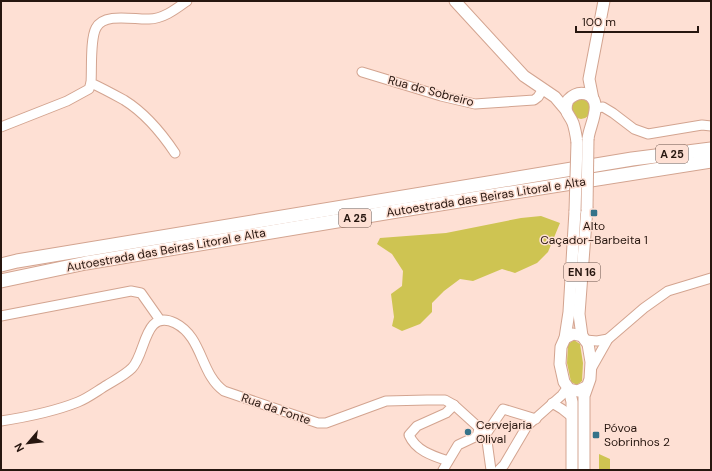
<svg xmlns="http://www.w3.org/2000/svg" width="712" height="471" font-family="'DM Sans',sans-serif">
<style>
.green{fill:#cec452}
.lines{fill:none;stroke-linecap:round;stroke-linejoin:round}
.minor-casing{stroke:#d3a490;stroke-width:11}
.major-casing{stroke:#d3a490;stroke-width:13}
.highway-casing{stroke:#d3a490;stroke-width:15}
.minor{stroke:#fff;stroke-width:9}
.major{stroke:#fff;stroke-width:11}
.highway{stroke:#fff;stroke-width:13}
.major-bridge-casing{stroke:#d3a490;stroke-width:13;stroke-linecap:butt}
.major-bridge{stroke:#fff;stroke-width:11}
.poi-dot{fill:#357389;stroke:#fee0d4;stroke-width:1.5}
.labels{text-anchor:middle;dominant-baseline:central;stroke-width:3;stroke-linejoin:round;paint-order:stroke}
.shield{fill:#fee0d4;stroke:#68534a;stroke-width:1}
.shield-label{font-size:11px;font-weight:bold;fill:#27160f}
.street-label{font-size:12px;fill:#27160f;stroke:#fee0d4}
.poi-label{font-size:12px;fill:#27160f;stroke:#fee0d4;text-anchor:start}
</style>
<rect width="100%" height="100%" fill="#fee0d4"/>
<g class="green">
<circle cx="581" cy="109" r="10"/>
<polygon points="541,216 560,223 548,252 537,263 515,273 502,269 473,281 460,279 444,291 432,303 432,312 420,324 402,331 392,326 394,317 391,294 402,286 403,271 392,254 377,244 380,238 446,233 521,218"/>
<polygon points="574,340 580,344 583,363 582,381 577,385 571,382 567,363 568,344"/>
<polygon points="599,454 610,459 610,470 599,470"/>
</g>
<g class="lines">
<defs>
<g id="minor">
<polyline points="362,72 441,96 475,104 534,100 538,97 543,89"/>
<polyline points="596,108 603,107 613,113 634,129 648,134 702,125 711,126"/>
<polyline points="1,127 67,101 89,89 91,83"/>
<path d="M175,153c-14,-21 -30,-40 -51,-53 -11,-6 -22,-12 -33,-17 1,-14 -1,-44 5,-55 8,-16 39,-8 53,-9 14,0 27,-10 38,-18"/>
<polyline points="1,316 131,291 141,293 160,320"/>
<polyline points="586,340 597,341 608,339"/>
<polyline points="591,369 608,339 644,308 668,291 711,278"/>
<polyline points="552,403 562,409 572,417"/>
<path d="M1,421c26,-4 52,-9 77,-19 10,-4 19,-11 29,-17 8,-5 18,-10 25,-17 14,-14 12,-60 43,-45 28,14 25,51 49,68l94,32h8l60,-22 41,-1h18l9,5 32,29"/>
<polyline points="486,434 503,409 536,419"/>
<polyline points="486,434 491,470"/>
<path d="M448,461c-15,-5 -32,-10 -39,-26l8,-9 29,-13 8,-8"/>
<polyline points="443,470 458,445 477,436 479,429"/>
<polyline points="499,470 504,465 527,426 562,395 568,387"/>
</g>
<g id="major">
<polyline points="455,1 524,76 555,97 566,110"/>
<polyline points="593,99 589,79 604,1"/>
<path d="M577,142c-1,-7 -2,-13 -4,-19 -4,-10 -10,-10 -5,-23 5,-5 11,-8 18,-6 19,6 3,32 2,45"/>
<polyline points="575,211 569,312 565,338 561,347 560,364 564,382 569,389 578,391 586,387"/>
<polyline points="582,336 579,314 587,208"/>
<polyline points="565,338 573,334 582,336 588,344 591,362 590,379 584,396 584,470"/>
<polyline points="569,389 572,402 572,470"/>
</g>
<g id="highway">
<polyline points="1,265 17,261 632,159 711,149"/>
<polyline points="1,281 86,263 415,208 711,161"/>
</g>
</defs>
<use href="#minor" class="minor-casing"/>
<use href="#major" class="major-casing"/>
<use href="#highway" class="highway-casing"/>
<use href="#minor" class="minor"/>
<use href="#major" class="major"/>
<use href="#highway" class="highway"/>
<defs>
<g id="major-bridge">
<polyline points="587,208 588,139"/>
<polyline points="575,211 577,142"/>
</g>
</defs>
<use href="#major-bridge" class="major-bridge-casing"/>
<use href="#major-bridge" class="major-bridge"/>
</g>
<g class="poi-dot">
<rect x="590" y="209" width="8" height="8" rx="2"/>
<circle cx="468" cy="432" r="4"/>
<rect x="592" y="431" width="8" height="8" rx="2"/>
</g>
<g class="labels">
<g class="shield">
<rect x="656" y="145" width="32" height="18" rx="3"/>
<rect x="339" y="209" width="32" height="18" rx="3"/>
<rect x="564" y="263" width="36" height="18" rx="3"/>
</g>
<g class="shield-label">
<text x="672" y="154">A 25</text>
<text x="355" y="218">A 25</text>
<text x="582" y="272">EN 16</text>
</g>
<g class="street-label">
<text transform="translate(431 91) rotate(15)">Rua do Sobreiro</text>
<text transform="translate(486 197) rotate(-9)">Autoestrada das Beiras Litoral e Alta</text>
<text transform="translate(166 250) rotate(-10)">Autoestrada das Beiras Litoral e Alta</text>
<text transform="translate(276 409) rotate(19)">Rua da Fonte</text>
</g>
<g class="poi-label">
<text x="594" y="226" text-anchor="middle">Alto<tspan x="594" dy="14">Caçador-Barbeita 1</tspan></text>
<text x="476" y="425">Cervejaria<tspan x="476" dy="14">Olival</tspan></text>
<text x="604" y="428">Póvoa<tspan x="604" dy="14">Sobrinhos 2</tspan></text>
</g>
</g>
<rect width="712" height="471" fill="none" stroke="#27160f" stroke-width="4"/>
<g transform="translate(28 443) rotate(242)" stroke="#fee0d4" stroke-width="3" paint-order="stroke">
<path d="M0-3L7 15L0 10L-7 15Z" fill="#27160f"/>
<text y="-6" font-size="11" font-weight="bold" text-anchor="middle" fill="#27160f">N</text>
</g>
<path d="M576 26v6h122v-6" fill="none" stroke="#27160f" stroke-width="2"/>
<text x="582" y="26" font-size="12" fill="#27160f" stroke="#fee0d4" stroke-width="3" paint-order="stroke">100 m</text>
</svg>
